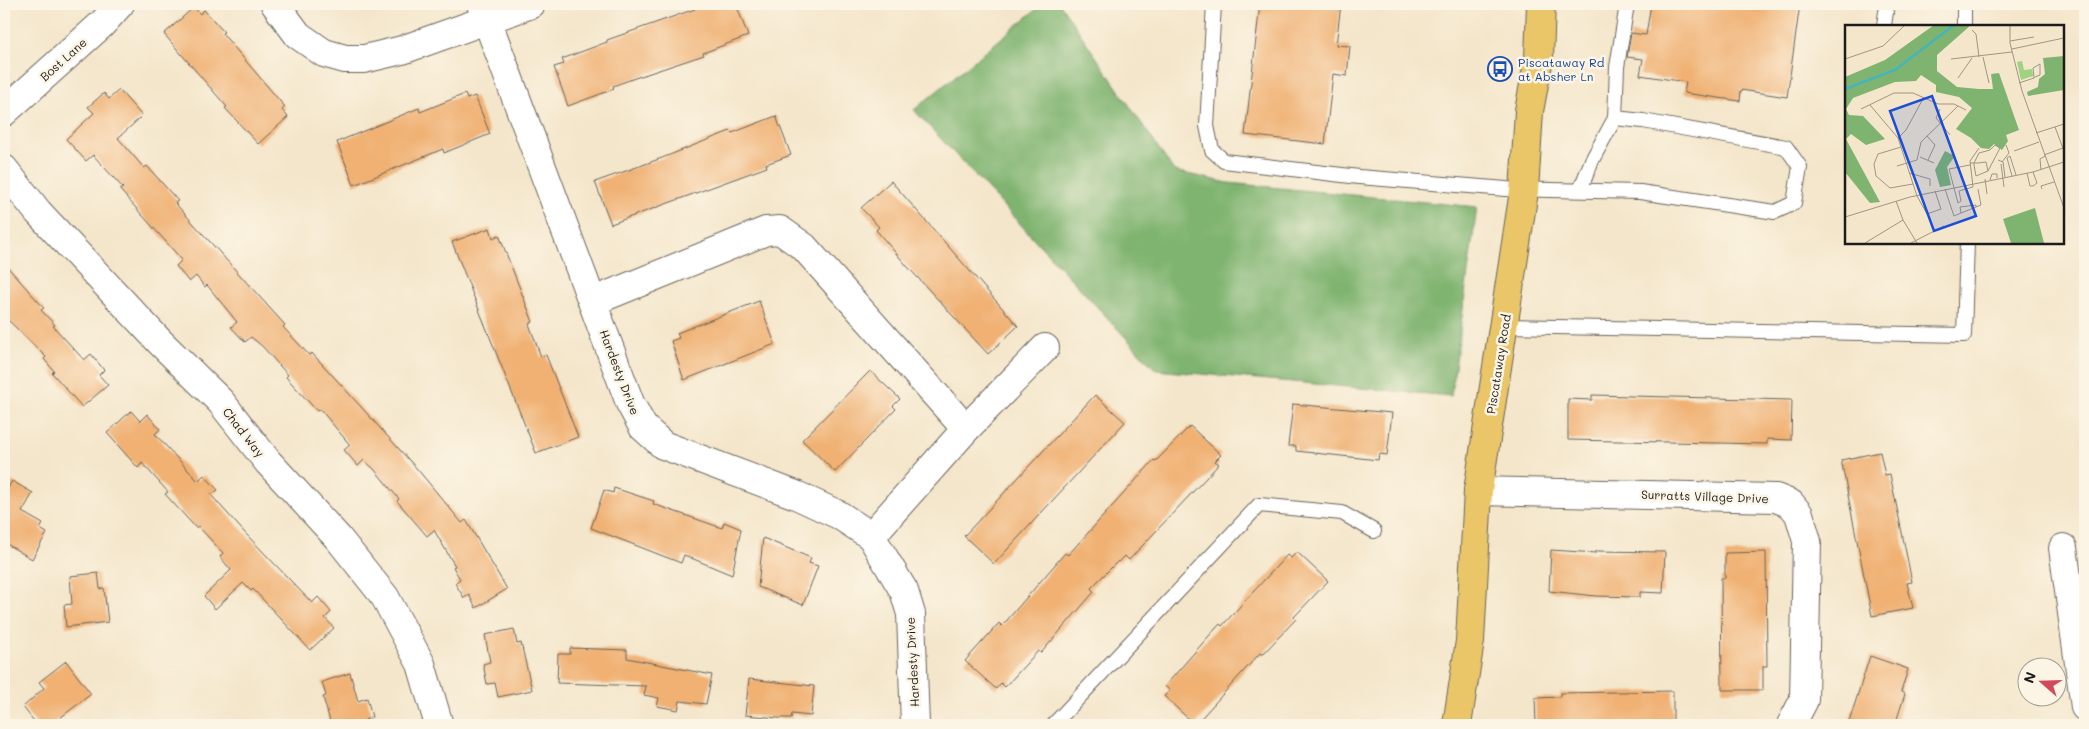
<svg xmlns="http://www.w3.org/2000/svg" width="2089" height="729" font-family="Mali,sans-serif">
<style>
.forest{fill:#7fb470;stroke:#4e6846}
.building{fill:#f0b173}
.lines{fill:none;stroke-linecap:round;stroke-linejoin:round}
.lane-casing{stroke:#686359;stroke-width:16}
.street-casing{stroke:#686359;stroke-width:30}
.primary-casing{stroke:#686359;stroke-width:30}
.lane{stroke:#fff;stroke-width:14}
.street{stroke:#fff;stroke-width:28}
.primary{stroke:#eac669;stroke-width:28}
.labels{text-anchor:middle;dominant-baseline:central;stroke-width:5;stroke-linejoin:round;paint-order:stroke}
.street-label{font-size:12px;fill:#1c1c1c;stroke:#fcf5e5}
.transit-label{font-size:12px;fill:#164399;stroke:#fcf5e5;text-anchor:start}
.inset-river{fill:none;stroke:#45b5bb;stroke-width:2.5}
.inset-road{fill:none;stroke:#9e9585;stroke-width:1}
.view{fill:#1d4ed8;fill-opacity:0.15;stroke:#1d4ed8;stroke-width:2.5}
.inset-edge{fill:none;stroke:#1c1c1c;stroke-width:2.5}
</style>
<rect width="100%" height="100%" fill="#fcf5e5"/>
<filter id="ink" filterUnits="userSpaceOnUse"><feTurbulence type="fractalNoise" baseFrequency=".02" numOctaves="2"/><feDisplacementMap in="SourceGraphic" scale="10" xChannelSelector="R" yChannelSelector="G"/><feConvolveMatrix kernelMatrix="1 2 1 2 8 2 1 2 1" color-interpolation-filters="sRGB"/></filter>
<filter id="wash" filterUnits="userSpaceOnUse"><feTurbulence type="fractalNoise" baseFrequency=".0096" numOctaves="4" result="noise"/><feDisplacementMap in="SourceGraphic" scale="20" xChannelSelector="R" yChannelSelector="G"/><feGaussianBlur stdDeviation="1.12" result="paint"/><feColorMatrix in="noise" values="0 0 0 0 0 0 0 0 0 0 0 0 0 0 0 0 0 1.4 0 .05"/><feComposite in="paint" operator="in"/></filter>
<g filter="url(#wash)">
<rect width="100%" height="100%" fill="#f4e6cb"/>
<polygon class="forest" points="1043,4 1060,4 1174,171 1228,183 1477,207 1451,396 1156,370 914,110"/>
<g id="blocks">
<g class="building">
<polygon points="693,4 736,4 748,36 703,53 704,55 635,78 613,86 614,89 568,106 554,67 564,64 562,59 607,42 607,40 695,9"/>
<polygon points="1260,4 1341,4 1336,45 1350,46 1347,76 1333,74 1325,144 1245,135"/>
<polygon points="1651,4 1800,4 1787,97 1741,90 1740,101 1684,93 1686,82 1640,75 1643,59 1627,57 1631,33 1646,35"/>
<polygon points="194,7 200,14 204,10 224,32 222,33 285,107 282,110 288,117 258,144 225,108 227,107 164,34"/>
<polygon points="119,90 142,116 118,138 144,168 147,166 178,201 175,203 285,325 283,327 309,355 312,353 343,387 418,470 462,523 466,520 507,589 476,608 469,595 464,598 455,583 460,579 453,567 455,566 434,530 427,536 397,501 399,499 374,469 364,460 358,466 344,450 350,445 320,409 317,411 286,377 288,375 262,346 251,337 245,342 231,327 237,322 207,285 205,287 196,276 189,282 176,266 182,260 120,190 123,188 93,155 86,161 66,139 94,113 88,107 104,93 109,99"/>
<polygon points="465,94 467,99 475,96 490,134 444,153 443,149 354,185 337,142 419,108 420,112"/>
<polygon points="776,116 791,155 766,164 767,167 611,224 595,182 662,158 730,131 732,133"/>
<polygon points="891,181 1018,326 988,354 907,266 876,230 879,227 861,208"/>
<polygon points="490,228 493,238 499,235 533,322 529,324 541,357 546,355 578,437 536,453 452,242"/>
<polygon points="4,263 44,308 41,310 55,325 53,326 84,360 91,354 104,370 99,375 108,385 82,407 52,373 54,371 44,359 46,357 4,316"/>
<polygon points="759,301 775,344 684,380 671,341 679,338 677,333"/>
<polygon points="870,371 900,399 893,406 896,409 835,472 802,440"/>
<polygon points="1095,395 1125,422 994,564 964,536"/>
<polygon points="1592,395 1792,400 1791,440 1767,439 1767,444 1568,440 1568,399 1592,400"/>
<polygon points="1293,404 1392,413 1387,455 1379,454 1378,460 1296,451 1296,446 1288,446"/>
<polygon points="131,411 140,421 147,414 160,429 155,434 198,481 204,475 218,490 211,495 245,533 312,603 318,597 331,612 325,618 334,628 310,650 253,589 251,591 243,583 215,609 204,596 231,570 220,557 223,553 198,526 196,528 165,494 168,492 142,463 138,468 107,433"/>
<polygon points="1190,426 1221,455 1215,461 1219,464 1129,560 1125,556 1119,562 1118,561 1091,588 1094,592 1041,653 1038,651 1005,687 1001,683 996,689 965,661 999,623 1002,626 1065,553 1068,555 1154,460 1156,461"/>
<polygon points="1880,452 1885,475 1890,474 1899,518 1912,582 1907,583 1913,608 1872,616 1841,460"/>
<polygon points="12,481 33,493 22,512 43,524 40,529 47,533 32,559 5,543 4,545 4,495"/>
<polygon points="614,488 654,501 653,504 722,528 724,522 741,529 732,575 684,555 681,563 591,528 604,490 613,493"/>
<polygon points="763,538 811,558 809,563 818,566 803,605 758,587"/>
<polygon points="1551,550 1596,553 1596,551 1665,552 1663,593 1640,592 1640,597 1596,596 1549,591"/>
<polygon points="1297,552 1328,581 1294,617 1296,619 1262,655 1260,653 1195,725 1164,696 1170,691 1165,686 1208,637 1220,624 1222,626 1287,555 1291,558"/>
<polygon points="1766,552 1767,666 1763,666 1763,690 1722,690 1721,578 1725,578 1725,553"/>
<polygon points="98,573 100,589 104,588 108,622 66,627 64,605 72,604 70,576"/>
<polygon points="514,629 517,644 521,643 532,690 498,697 495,683 487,684 483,664 490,662 485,635"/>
<polygon points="570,648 627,650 627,658 712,675 706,704 680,701 678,710 657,706 659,698 644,695 646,686 557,683 558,654 570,654"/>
<polygon points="1870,656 1908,669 1901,692 1905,694 1895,725 1859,725 1849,722"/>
<polygon points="66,661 91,694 51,725 37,725 23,707 44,688 39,682"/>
<polygon points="350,673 358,701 367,698 372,717 365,720 366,725 331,725 323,697 326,696 322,682"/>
<polygon points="749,679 814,686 811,716 792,714 791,718 778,718 745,715"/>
<polygon points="1673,691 1673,725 1536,725 1535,698 1560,697 1560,693"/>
</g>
</g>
</g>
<g filter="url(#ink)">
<use href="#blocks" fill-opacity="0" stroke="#686359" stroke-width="1"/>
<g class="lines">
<defs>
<g id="lane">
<polyline points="1214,4 1207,126 1212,150 1224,161 1359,177 1506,189 1640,192 1775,212 1794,203 1800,167 1786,147 1643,121 1615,118"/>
<polyline points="1964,4 1964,26"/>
<polyline points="1884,26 1887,4"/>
<polyline points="1580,190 1592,160 1615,118 1617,67 1627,4"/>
<polyline points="1504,326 1964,335 1967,242"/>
<polyline points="1055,725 1055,723 1259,505 1342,513 1374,531"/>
</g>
<g id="street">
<polyline points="275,4 298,35 324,53 345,59 364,59 402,50 531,4"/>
<polyline points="481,4 630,403 643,427 663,445 796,495 839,515 871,536 904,591 911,614 915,725"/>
<polyline points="4,112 102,24 120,4"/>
<polyline points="4,169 38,212 160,342 221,402 268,462 338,538 385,597 421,664 439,725"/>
<polyline points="594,301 766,231 780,230 804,247 966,429"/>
<polyline points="1478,491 1776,498 1791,504 1799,514 1807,541 1804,700 1791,725"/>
<polyline points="871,536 966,429 1045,348"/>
<polyline points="2063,548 2085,707"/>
</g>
<polyline id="primary" points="1457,725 1470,641 1478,491 1524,191 1529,111 1539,58 1541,4"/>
</defs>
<use href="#lane" class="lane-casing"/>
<use href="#street" class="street-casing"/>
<use href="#primary" class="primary-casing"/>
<use href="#lane" class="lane"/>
<use href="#street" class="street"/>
<use href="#primary" class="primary"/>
</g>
</g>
<defs>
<symbol id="bus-ring" viewBox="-11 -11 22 22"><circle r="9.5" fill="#fcf5e5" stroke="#1a4fb4" stroke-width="1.5"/><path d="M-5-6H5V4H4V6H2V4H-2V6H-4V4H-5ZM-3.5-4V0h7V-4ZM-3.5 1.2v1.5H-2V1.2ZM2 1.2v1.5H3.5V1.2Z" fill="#1a4fb4"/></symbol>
</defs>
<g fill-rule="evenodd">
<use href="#bus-ring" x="1486" y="55" width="28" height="28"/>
</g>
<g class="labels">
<g class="street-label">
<text transform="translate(63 59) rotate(-42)">Bost Lane</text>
<text transform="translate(1498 364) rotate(-81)">Piscataway Road</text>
<text transform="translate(620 372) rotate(69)">Hardesty Drive</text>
<text transform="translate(244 432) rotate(52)">Chad Way</text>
<text transform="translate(1705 496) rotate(2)">Surratts Village Drive</text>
<text transform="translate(912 662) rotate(-93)">Hardesty Drive</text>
</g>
<g class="transit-label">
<text x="1518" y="62">Piscataway Rd<tspan x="1518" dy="14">at Absher Ln</tspan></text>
</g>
</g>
<g transform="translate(1845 25)">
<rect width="219" height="219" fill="#f4e6cb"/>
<path d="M177,36l2,9 8,-1 1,7 -12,4 -4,-18z" fill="#9fd282"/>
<path d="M89,0h37l-34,30v16l20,16 22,2h14l-2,-15 8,-1 20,57 -13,5 2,6 -6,9 -8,-6 -5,5 -8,-1 -10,-10 -15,-9 16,-21 -13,-11 -23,-5v-7l-15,-10 -5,6 -21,1 -42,16 -7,11 3,6 14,1 22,23 -19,6 -15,-11 -5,5 34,63 -10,1 -25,-31v-95l40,-17zM219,31v34l-36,6 -1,-4 11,-5 1,-8 6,-5 -2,-16zM100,126l10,5 -8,11 4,18 -11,2 -5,-17zM190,183l9,35h-33l-8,-24z" fill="#7fb470"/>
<path class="inset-river" d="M0,64l50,-19 59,-45"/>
<path class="inset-road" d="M165,0v18l12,48 42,117M127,5l4,4 3,23M165,16l24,-4M167,24l52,-11M138,32l6,26M0,34l38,-13 22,-21M106,34l61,-7M113,53l14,-20M174,58l15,-5 1,-1 5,-2v-11l-7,4 1,10M25,80l28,33 19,58 10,18 14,-5 -6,-18M16,84l33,-16h19l25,11h16l12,6M95,84l-4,9 14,17M210,102l9,24M191,108l28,-9M82,111l8,9 -7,15M53,113l8,-8 18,-33M56,122l-23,7 -4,10 2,12 14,12 23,-4M169,126l25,-9M199,130l19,-7M75,132l14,6M153,135l5,2 2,15M157,137l7,-9 -3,-8M125,138h8l8,-1 2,9 12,-23 -5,-3 -5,5 -11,3 -5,10v2l2,11 12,-5M156,139l3,23M52,141l20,-6 4,-18 37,-36M196,145l-1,-11 5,-3M64,148l21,6v7M182,148l3,13h3l4,-3 -4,-11M167,151l-5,-18 3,-2 6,19M140,154l2,15M145,155l2,-6h5v4M100,164l9,27 7,-3 15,-6v-2l-16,2 1,6M197,164l-1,-3 13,-4M114,166l2,10 -3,2 -9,-34 21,-4M114,166l14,-4 -3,-26 9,-13M51,176l7,19 14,23M131,182l5,-2 -3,-16M0,192l65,-20 123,-25 31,-10M20,218l38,-23M66,218l33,-17"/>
<path class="view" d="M87,71l44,120 -42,15 -44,-120z"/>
<rect width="219" height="219" class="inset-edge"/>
</g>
<rect width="2089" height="729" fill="none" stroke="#fcf5e5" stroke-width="20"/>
<g transform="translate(2042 682) rotate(290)"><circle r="24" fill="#fcf5e5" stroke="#a29e95"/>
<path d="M0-4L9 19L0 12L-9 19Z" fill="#d1495b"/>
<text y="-8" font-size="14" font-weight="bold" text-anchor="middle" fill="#1c1c1c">N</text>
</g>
</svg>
